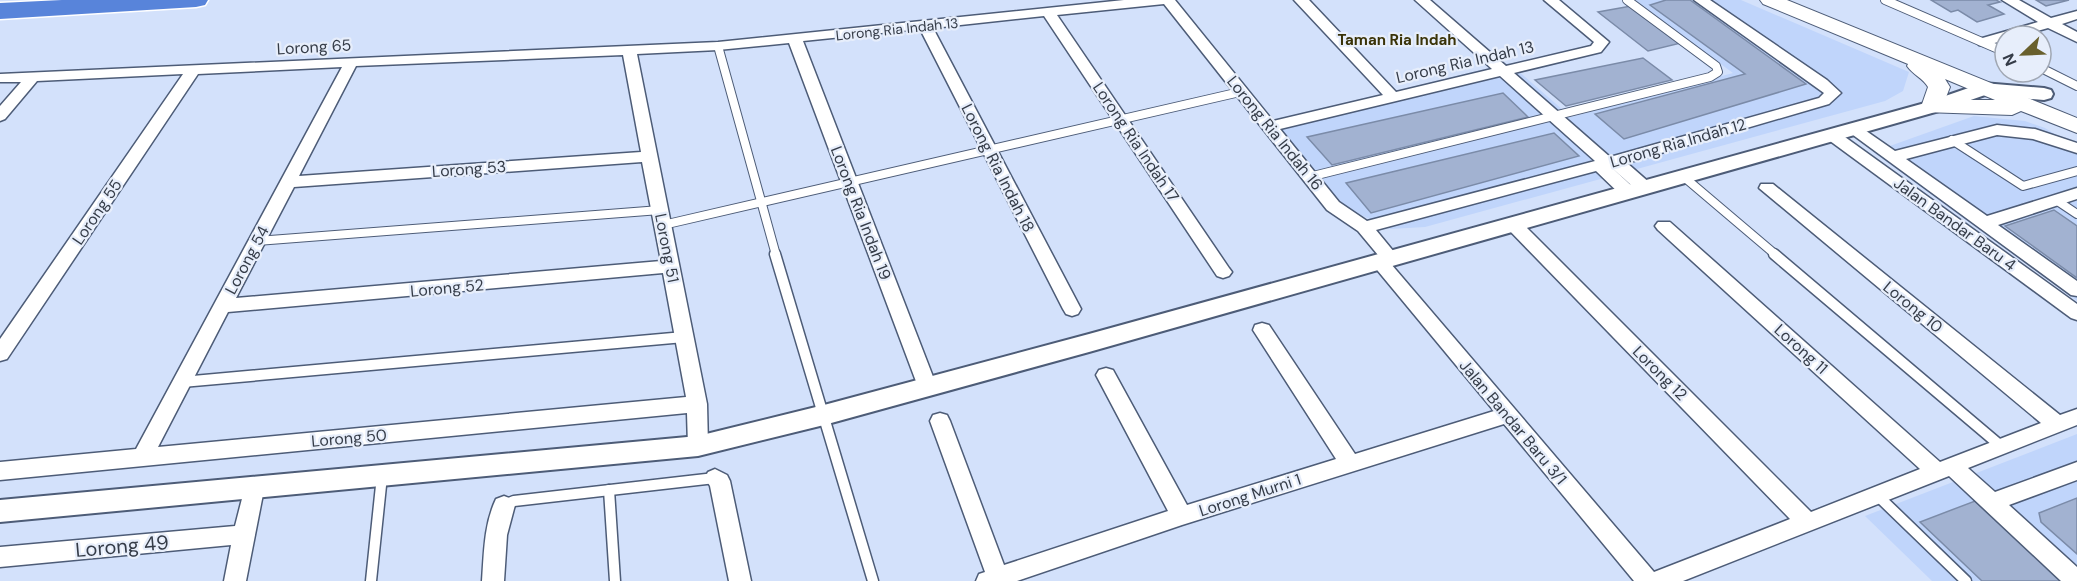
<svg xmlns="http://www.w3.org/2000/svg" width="2077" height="581" font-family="'DM Sans',sans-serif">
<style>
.built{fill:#c0d5fb}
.building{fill:#a2b2d1;stroke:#7b8ba8;stroke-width:1.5}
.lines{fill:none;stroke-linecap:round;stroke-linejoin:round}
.service-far1-casing{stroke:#4d5c77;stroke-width:10}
.service-casing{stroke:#4d5c77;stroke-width:13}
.minor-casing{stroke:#4d5c77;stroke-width:3}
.tertiary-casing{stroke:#4d5c77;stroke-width:4}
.secondary-casing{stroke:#4d5c77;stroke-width:2}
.motorway-casing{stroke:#fff;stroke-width:3}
.service-far1{stroke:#fff;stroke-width:8}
.service{stroke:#fff;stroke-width:10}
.minor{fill:#fff;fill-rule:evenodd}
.tertiary{fill:#fff;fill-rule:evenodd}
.secondary{fill:#fff;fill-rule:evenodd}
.motorway{fill:#5884da;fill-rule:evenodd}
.labels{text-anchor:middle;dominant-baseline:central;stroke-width:4.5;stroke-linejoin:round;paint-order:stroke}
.far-street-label{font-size:14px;fill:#353c48;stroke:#e7eefb}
.far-neighbourhood-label{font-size:15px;font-weight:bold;fill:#3a3308;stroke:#e7eefb}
.street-label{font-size:16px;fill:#353c48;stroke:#e7eefb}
.near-street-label{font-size:20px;fill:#353c48;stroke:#e7eefb}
</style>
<rect width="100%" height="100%" fill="#d3e1fb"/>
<g class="built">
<polygon points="1634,0 1741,0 1909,72 1903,91 1885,101 1425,227 1390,229 1336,203 1270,122 1509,63 1571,117 1733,73"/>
<polygon points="1974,116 2025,121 2045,128 2077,148 2077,301 1873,152"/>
<polygon points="2077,434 2077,581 1932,581 1865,516"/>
</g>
<g class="building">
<polygon points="1666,0 1690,0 1806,84 1624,139 1595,114 1745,74 1650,5"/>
<polygon points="1931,0 1996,0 2000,2 1988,5 2004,14 1977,22 1958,10 1951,12"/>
<polygon points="2036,0 2069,0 2046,6"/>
<polygon points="1631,6 1681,43 1648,51 1598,12"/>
<polygon points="1643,58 1672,80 1566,106 1535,80"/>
<polygon points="1503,93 1528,117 1332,165 1307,137"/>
<polygon points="1554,133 1579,156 1371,213 1346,183"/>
<polygon points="2054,210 2077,226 2077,278 2005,226"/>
<polygon points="2077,498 2077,554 2041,522 2039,513"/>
<polygon points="1975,501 2063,581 1982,581 1920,522"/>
</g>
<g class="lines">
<defs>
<g id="service-far1">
<polyline points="1885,0 2005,52"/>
<polyline points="718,46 776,255"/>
<polyline points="2041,68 2077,86"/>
<polyline points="1952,140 2023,186 2077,171"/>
<polyline points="1309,177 1710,77 1718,72 1716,66 1627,0"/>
<polyline points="1684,177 1776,255"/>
<polyline points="2056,200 2077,214"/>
<polyline points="663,225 1240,92"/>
<polyline points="257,241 660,210"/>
</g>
<g id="service">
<polyline points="775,254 873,581"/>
<polyline points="1774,254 2002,447"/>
<polyline points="182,382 684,337"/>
<polyline points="609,490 615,581"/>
<polyline points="1878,496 1966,581"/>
<polyline points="504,505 514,501 715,478"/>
<polyline points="371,581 382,476"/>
</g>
<g id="minor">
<path d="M1124,0h51l98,121 110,-26 -89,-95h15l87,92 96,-23 -77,-69h15l76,66 85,-20 3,-4 -50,-42h15l50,42 -8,10 -87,21 96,84 209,-59 5,-5 -130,-93h16l117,80 14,13 -12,11 -202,59 24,21 2,4 -2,4h-12l-28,-25 24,22 2,4 -2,4h-12l-27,-26 -220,59 23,28 -3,4 -5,2 263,308 136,-53 -283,-291 -2,-4 2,-4h12l292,292 109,-43 -262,-239 -3,-4 3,-4h12l270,240 101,-39 -282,-235 2,-4h12l287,231 17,-6v16l-109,43 27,24 82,-30v18l-68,25 68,62v14h-16l-112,-105 -266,105h-49l-130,-157 -322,101 -165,56h-41l3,-7 6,-2 -55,-151 3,-6 7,-2 7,2 3,6 54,144 164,-54 -72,-136 3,-5 7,-2 7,2 74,135 149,-46 -83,-129 2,-5 7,-2 7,2 86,129 139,-43 -121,-146 -3,-4 3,-4 5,-2 -20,-24 -31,-21 -163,-206 -107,11 172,253 3,4 -3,4 -6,2 -6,-2 -173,-260 -111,12 148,281 -3,5 -6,2 -6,-2 -3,-5 -143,-280 -117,12 134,346 -3,5 -7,3 -7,-3 -131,-349 -71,7 -81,4 70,350 1,42 -3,6 -7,2 -7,-2 -3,-6 -1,-33 -687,67v-18l136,-13 206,-382 -144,7 -191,285 -7,2v-22l183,-265 -146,7 -32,38 -5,2v-15l21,-24h-21v-8l718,-32zM623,55l18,97 -342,24 57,-110zM1500,76l95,85 -228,60 -28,-19 -59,-73zM642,162l19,99 -425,37 58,-111zM663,273l23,124 -528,50 70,-135z"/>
<polygon points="2002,0 2019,0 2051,18 2077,11 2077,19 2062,24 2077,32 2077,42 2048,28 2020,36 2005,36 2005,40 1984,46 1979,45 1977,42 1979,39 2038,22"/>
<polygon points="1854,124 1859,126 1895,151 1997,125 2035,129 2077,143 2077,153 2033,139 1997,135 1906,159 1987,216 2077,188 2077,199 1998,225 2077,281 2077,296 2071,295 1849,132 1846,129 1849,126"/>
<polygon points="1832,130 1838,132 2077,304 2077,320 2071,318 1826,138 1824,135"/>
<polygon points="715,469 727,475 730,481 751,581 729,581 710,486 705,478 708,472"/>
<polygon points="253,480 260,483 264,489 246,581 224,581 231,545 0,567 0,547 235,526 246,483"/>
<path d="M504,496l8,3 3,6 -8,30 -3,46h-22c2,-28 2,-57 14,-82z"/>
</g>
<polygon id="tertiary" points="1983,83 2044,88 2051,90 2053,94 2051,98 2044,100 1985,95 1939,111 1089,352 824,425 698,456 0,522 0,500 698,436 824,405 1089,334 1925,103"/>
<path id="secondary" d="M1760,0h27l290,118v15l-56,-22 -9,4 -88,-3 -3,-5 7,-20c-5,-9 -15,-12 -21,-21l1,-2 -145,-60zM1945,79l50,21h-50l5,-13z"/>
<polygon id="motorway" points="62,0 208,0 205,5 196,7 0,19 0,3"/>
</defs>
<use href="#service-far1" class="service-far1-casing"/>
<use href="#service" class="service-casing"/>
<use href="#minor" class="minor-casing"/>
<use href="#tertiary" class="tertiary-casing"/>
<use href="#secondary" class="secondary-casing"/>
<use href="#motorway" class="motorway-casing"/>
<use href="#service-far1" class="service-far1"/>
<use href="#service" class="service"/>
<use href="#minor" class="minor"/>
<use href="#tertiary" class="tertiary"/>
<use href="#secondary" class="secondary"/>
<use href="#motorway" class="motorway"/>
</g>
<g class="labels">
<g class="far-street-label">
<text transform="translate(897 29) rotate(-6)">Lorong Ria Indah 13</text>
</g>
<g class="far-neighbourhood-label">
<text x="1397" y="40">Taman Ria Indah</text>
</g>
<g class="street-label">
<text transform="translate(314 47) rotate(-3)">Lorong 65</text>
<text transform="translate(1465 62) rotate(-13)">Lorong Ria Indah 13</text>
<text transform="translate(1275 133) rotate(51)">Lorong Ria Indah 16</text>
<text transform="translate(1136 142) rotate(56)">Lorong Ria Indah 17</text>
<text transform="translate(1678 143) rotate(-16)">Lorong Ria Indah 12</text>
<text transform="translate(998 168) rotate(63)">Lorong Ria Indah 18</text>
<text transform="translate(469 169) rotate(-4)">Lorong 53</text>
<text transform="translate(97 212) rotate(-56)">Lorong 55</text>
<text transform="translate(861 213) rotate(69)">Lorong Ria Indah 19</text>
<text transform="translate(1955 224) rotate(36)">Jalan Bandar Baru 4</text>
<text transform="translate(667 248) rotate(79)">Lorong 51</text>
<text transform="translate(247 260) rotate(-62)">Lorong 54</text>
<text transform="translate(447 288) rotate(-5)">Lorong 52</text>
<text transform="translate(1913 307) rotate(39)">Lorong 10</text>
<text transform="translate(1801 349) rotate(42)">Lorong 11</text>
<text transform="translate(1660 373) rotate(45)">Lorong 12</text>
<text transform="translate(1513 422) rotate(50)">Jalan Bandar Baru 3/1</text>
<text transform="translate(349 438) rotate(-5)">Lorong 50</text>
<text transform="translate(1250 495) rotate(-18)">Lorong Murni 1</text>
</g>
<g class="near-street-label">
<text transform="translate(122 546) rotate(-5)">Lorong 49</text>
</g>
</g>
<g transform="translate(2023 54) rotate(247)"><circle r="28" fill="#e7eefb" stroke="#a0a7b3" stroke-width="1.5"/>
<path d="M0-4.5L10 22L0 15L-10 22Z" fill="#69602d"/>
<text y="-9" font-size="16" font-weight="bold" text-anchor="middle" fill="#353c48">N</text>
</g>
</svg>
